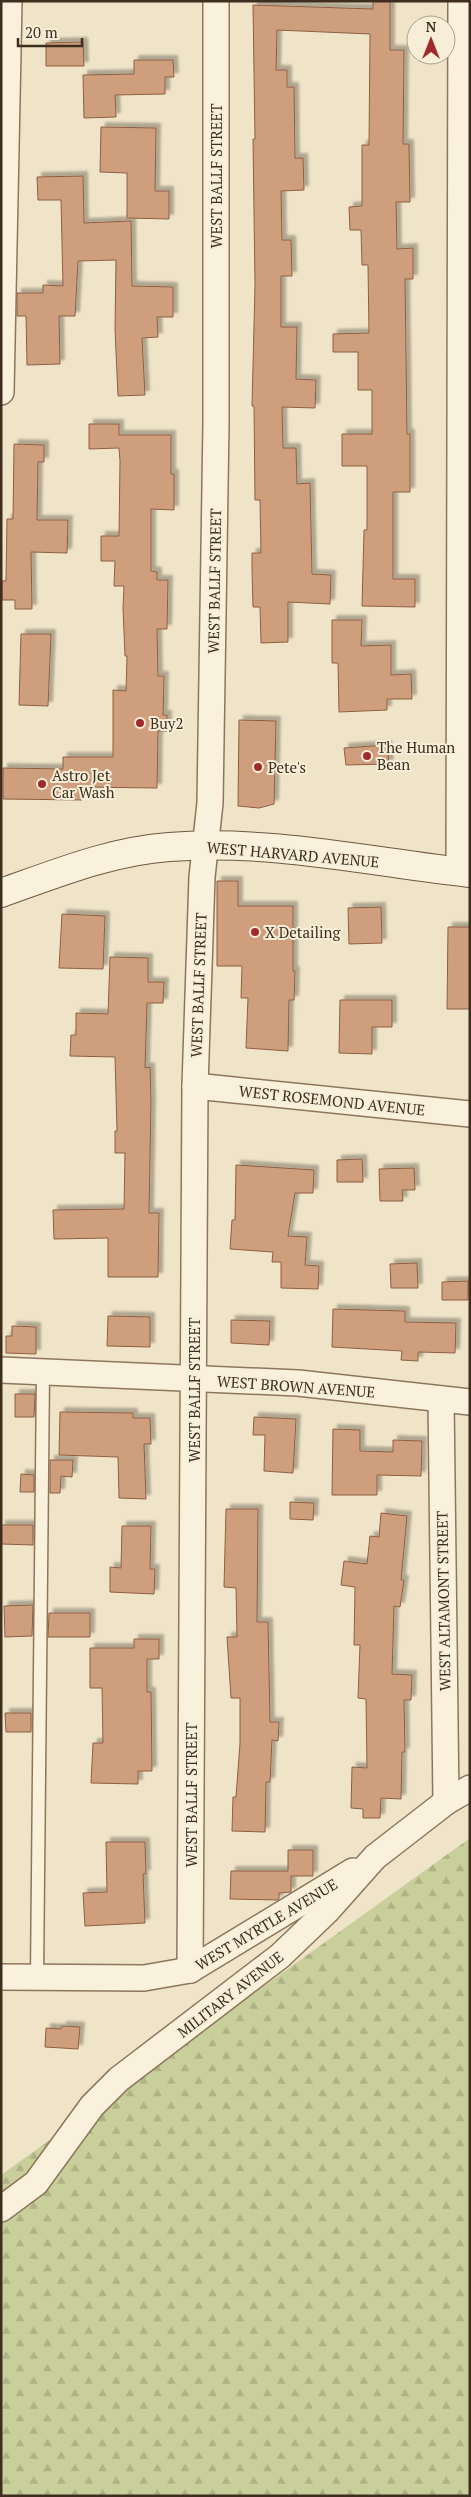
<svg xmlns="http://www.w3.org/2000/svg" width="471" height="2497" font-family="'PT Serif',serif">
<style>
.forest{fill:url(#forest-firs)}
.building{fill:#cf9f7d;stroke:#8d5f41;filter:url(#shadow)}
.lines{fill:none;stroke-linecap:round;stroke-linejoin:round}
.lane-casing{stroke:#8d765c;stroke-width:15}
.street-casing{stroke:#8d765c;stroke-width:28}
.secondary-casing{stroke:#6f573f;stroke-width:30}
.lane{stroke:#faf1dc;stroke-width:12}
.street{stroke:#faf1dc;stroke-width:25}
.secondary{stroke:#faf1dc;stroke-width:28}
.poi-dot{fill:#9e2a2b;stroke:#f7eed8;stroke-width:2}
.labels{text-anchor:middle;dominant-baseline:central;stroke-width:4;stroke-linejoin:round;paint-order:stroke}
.street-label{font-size:15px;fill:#3d2e20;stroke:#f7eed8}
.poi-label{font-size:15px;fill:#3d2e20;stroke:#f7eed8;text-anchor:start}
</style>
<defs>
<pattern id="forest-firs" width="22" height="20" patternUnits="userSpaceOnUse" patternTransform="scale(1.25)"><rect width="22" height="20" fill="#c9cf9b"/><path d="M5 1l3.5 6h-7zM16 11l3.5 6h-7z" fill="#aeb285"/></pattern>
<filter id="shadow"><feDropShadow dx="4.5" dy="-4.5" stdDeviation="1" flood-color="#0004"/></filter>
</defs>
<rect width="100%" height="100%" fill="#f0e4c8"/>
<polygon class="forest" points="470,1838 470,2496 1,2496 1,2175"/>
<g class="building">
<polygon points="373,1 390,1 390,50 404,50 403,144 409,144 410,202 396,202 397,249 413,248 413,279 405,279 407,434 410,434 410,492 393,492 393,579 415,579 415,607 362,606 364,530 367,530 367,466 342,466 342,434 372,434 372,390 358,390 358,352 333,352 333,334 369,333 368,265 362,265 361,230 350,230 349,207 362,206 362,145 369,145 370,34 277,30 276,70 287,70 287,87 294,87 295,158 303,158 304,190 281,191 282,240 291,240 292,276 281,276 281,327 297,327 296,379 316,380 315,408 282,407 283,448 296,448 297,484 310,483 312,574 331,575 330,604 288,602 288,642 261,643 260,607 253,607 252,569 252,553 261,553 260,500 255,500 254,406 252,406 255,285 253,139 255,139 253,5 373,9"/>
<polygon points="83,42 84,66 46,66 46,43"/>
<polygon points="134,60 173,60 174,77 165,77 165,94 115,95 116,117 84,118 83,75 134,74"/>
<polygon points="101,127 156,128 155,191 169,191 169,219 127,218 127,173 100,172"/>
<polygon points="83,176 84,223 131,221 132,286 173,287 173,317 157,317 158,337 142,338 145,395 118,396 115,329 116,260 78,261 75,316 59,316 60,364 27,365 26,316 17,316 17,293 43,293 43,285 63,286 61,200 38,200 37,177"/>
<polygon points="89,424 119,424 119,435 171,435 171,474 174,474 174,510 151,509 151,571 157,572 157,580 168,580 167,629 157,629 158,676 164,676 163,715 167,715 167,731 158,731 157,788 82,787 82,800 3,799 3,768 63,769 63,757 113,757 113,690 126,691 127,656 125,656 123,608 124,586 114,586 115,561 101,561 101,536 119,536 120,461 119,448 89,449"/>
<polygon points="14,444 44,445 44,462 38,462 37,520 68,520 67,553 31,552 32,609 15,609 15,600 2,600 2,581 6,581 7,519 13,519"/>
<polygon points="332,620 362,620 361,646 391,645 391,675 411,674 412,699 387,699 387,710 339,712 338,663 332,663"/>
<polygon points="21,634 51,634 48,706 19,705"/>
<polygon points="239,720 276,721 274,804 259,808 238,806"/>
<polygon points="387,745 389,764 346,765 344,748"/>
<polygon points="217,881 238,881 238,906 293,906 293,971 295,971 294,1000 289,1000 288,1051 246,1048 248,998 241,998 242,966 217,966"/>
<polygon points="381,907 382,943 349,944 348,908"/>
<polygon points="62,914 105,916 103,969 59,968"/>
<polygon points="448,927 470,927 470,1009 447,1009"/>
<polygon points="110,957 148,958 148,982 164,982 163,1003 147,1003 145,1068 150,1067 151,1100 149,1213 159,1213 158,1277 108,1277 108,1238 54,1239 53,1210 124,1209 125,1153 115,1153 115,1131 117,1131 115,1057 70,1056 71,1035 76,1035 76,1013 108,1014"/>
<polygon points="340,1000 392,1000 392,1027 372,1027 372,1054 339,1053"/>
<polygon points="362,1159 363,1182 337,1182 337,1160"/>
<polygon points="236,1165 314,1170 313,1193 295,1193 288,1236 307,1237 305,1265 319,1266 318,1289 281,1288 281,1262 272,1262 273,1252 230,1249 232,1220 235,1220"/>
<polygon points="414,1168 415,1190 402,1190 403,1201 380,1201 379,1169"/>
<polygon points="417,1263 418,1288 391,1288 390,1264"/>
<polygon points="468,1281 468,1300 442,1300 442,1282"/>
<polygon points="333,1309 405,1311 405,1322 456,1323 455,1353 418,1352 418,1361 401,1360 402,1351 332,1347"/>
<polygon points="108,1316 150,1317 150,1347 107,1346"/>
<polygon points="231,1320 270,1321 269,1345 231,1343"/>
<polygon points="12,1326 36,1327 36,1354 6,1353 6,1336 12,1336"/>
<polygon points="15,1394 35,1394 34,1417 15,1417"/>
<polygon points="60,1412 133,1413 133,1418 150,1418 151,1444 144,1444 146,1499 119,1498 118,1457 59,1455"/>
<polygon points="254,1417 296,1419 293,1473 264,1471 265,1435 253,1435"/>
<polygon points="333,1429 360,1430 360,1451 393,1452 393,1440 422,1441 421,1476 377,1475 377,1495 332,1495"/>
<polygon points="50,1460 73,1460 72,1477 61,1476 60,1493 50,1493"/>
<polygon points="21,1474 34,1475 34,1492 20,1492"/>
<polygon points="290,1502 314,1503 313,1520 290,1519"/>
<polygon points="226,1509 258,1509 257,1622 268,1622 270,1722 279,1722 278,1741 272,1740 270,1782 266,1782 265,1832 232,1831 233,1797 236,1797 240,1743 240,1698 231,1698 227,1637 237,1637 236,1588 224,1587"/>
<polygon points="381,1513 407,1516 401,1580 404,1580 400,1607 394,1606 392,1674 412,1675 411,1700 404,1700 405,1752 402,1752 401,1799 381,1798 380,1818 363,1818 363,1809 351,1808 352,1767 367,1768 366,1699 358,1698 360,1645 354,1645 355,1587 341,1585 344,1561 367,1564 370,1536 379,1537"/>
<polygon points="1,1525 33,1525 33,1545 1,1544"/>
<polygon points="122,1526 151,1526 150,1569 155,1569 154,1594 110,1592 110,1567 121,1568"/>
<polygon points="33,1605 32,1636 5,1637 4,1606"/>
<polygon points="49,1613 90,1613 90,1637 48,1637"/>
<polygon points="134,1639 159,1639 159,1659 147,1659 147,1692 151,1692 152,1771 138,1771 138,1784 91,1783 93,1743 103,1743 102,1688 90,1688 90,1648 134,1648"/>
<polygon points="5,1713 31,1713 31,1732 6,1732"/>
<polygon points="106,1842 145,1842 146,1874 143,1874 145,1923 85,1926 83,1893 107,1892"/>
<polygon points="288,1850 313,1850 313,1876 291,1876 291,1892 279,1893 279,1899 277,1900 230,1899 231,1871 288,1871"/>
<polygon points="62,2026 80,2027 78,2049 45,2047 46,2028 61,2029"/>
</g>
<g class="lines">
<defs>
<polyline id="lane" points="37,1977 43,1371"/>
<g id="street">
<polyline points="1,392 9,1"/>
<polyline points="459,872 461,1"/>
<polyline points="195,1086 470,1114"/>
<polyline points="1,1370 298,1383 470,1402"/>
<polyline points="441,1399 446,1802"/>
<polyline points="190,1970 195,1086 202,877 210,803 216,424 216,1"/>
<polyline points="1,1977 144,1978 190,1970 353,1871"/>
<polyline points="1,2209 36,2183 92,2106 119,2079 280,1956 327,1911 375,1857 446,1802 470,1788"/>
</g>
<path id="secondary" d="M1,893c54,-19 110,-42 168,-46 100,-8 202,15 301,26"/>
</defs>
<use href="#lane" class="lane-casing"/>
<use href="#street" class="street-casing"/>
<use href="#secondary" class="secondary-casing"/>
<use href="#lane" class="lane"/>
<use href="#street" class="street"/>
<use href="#secondary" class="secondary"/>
</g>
<g class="poi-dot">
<circle cx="140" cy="723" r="5"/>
<circle cx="367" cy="756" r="5"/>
<circle cx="258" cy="767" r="5"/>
<circle cx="42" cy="784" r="5"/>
<circle cx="255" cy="932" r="5"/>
</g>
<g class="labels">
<g class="street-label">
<text transform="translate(216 176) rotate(-90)">WEST BALLF STREET</text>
<text transform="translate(214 581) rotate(-89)">WEST BALLF STREET</text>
<text transform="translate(293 854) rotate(5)">WEST HARVARD AVENUE</text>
<text transform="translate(198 985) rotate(-88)">WEST BALLF STREET</text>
<text transform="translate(332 1100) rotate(6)">WEST ROSEMOND AVENUE</text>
<text transform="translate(296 1386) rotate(4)">WEST BROWN AVENUE</text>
<text transform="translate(194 1390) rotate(-90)">WEST BALLF STREET</text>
<text transform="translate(443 1601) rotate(-91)">WEST ALTAMONT STREET</text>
<text transform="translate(191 1795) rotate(-90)">WEST BALLF STREET</text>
<text transform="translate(266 1924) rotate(-31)">WEST MYRTLE AVENUE</text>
<text transform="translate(230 1994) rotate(-38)">MILITARY AVENUE</text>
</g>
<g class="poi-label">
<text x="150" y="723">Buy2</text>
<text x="377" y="747">The Human<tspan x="377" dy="17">Bean</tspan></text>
<text x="268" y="767">Pete's</text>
<text x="52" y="775">Astro Jet<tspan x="52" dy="17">Car Wash</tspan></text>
<text x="265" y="932">X Detailing</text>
</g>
</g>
<rect width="471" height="2497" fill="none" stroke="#3d2e20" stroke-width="5"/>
<g transform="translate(431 40)"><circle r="24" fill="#f7eed8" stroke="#ada18e"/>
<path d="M0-4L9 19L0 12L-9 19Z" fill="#9e2a2b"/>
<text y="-8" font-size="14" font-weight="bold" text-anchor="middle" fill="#3d2e20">N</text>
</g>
<path d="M18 38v8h64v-8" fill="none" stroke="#3d2e20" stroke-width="2.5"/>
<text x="25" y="38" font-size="15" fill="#3d2e20" stroke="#f7eed8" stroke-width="4" paint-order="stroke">20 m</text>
</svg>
